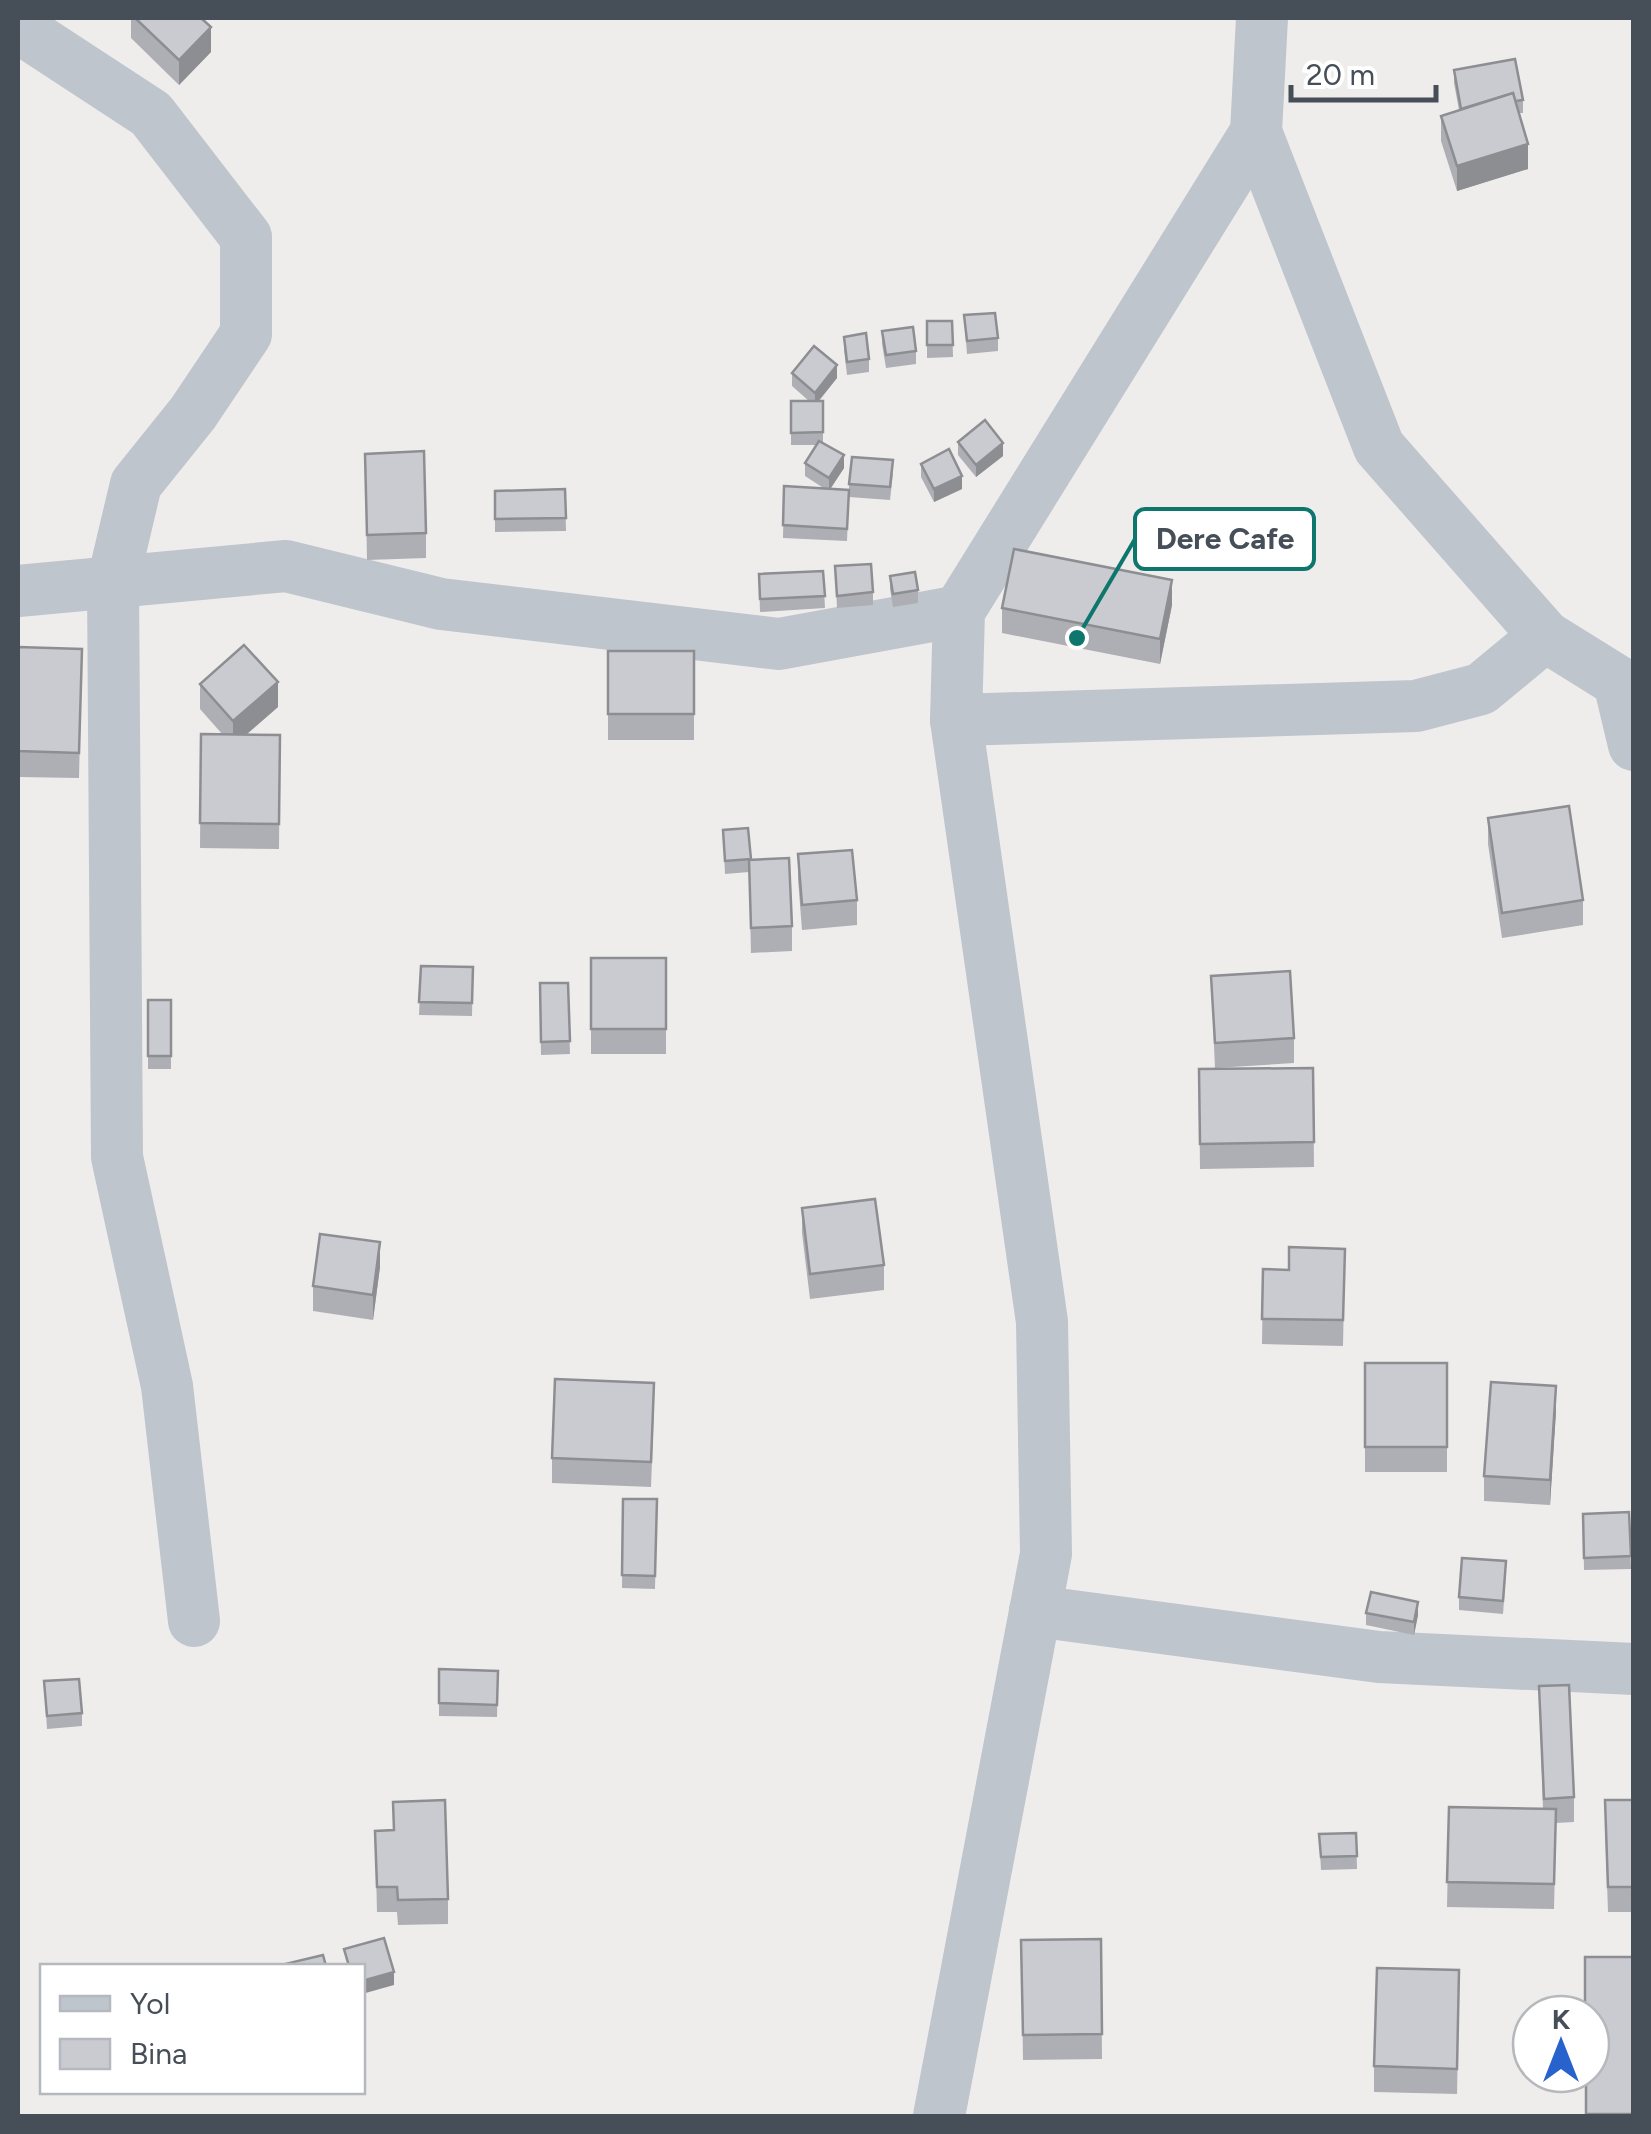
<svg xmlns="http://www.w3.org/2000/svg" width="1651" height="2134" font-family="Figtree,sans-serif">
<style>
.lines{fill:none;stroke-linecap:round;stroke-linejoin:round}
.minor{stroke:#bec5cd;stroke-width:52}
.wall{fill:#aeafb4}
.shaded-wall{fill:#8d8e92}
.building{fill:#cacbd1;stroke:#8d8e92;stroke-width:2.5}
.leader{fill:none;stroke:#0f766e;stroke-width:4}
.callout-dot{fill:#0f766e;stroke:#fff;stroke-width:4}
.callout{fill:#fff;stroke:#0f766e;stroke-width:4}
.callout-label{font-size:30px;text-anchor:middle;font-weight:bold;fill:#464e58}
</style>
<rect width="100%" height="100%" fill="#efecec"/>
<g class="lines">
<g class="minor">
<polyline points="18,27 151,114 246,237 246,334 193,413 136,484 113,581 117,1157 167,1386 194,1621"/>
<polyline points="1256,132 1379,447 1545,636 1619,682 1634,745"/>
<polyline points="18,591 286,566 441,604 779,644 959,611"/>
<polyline points="956,720 1416,706 1481,689 1545,636"/>
<polyline points="1035,1611 1379,1657 1634,1669"/>
<polyline points="939,2116 1046,1554 1042,1322 956,720 959,611 1256,132 1262,18"/>
</g>
</g>
<g class="wall">
<polygon points="131,18 201,18 211,52 179,85 131,38"/>
<polygon points="1454,70 1523,100 1523,113 1519,113 1528,169 1457,191 1441,141 1441,116 1459,110 1454,83"/>
<polygon points="964,315 998,338 998,351 967,354"/>
<polygon points="927,321 952,321 953,357 927,358"/>
<polygon points="882,331 916,351 916,364 886,368 882,344"/>
<polygon points="844,337 869,359 869,372 847,375 844,349"/>
<polygon points="792,373 837,378 819,401 823,401 823,443 844,468 830,489 849,490 847,541 783,538 784,486 825,489 805,476 805,463 816,445 791,445 791,401 809,401 792,386"/>
<polygon points="958,442 1003,456 976,477 958,455"/>
<polygon points="365,454 426,533 426,558 367,560"/>
<polygon points="921,464 962,489 934,502 921,477"/>
<polygon points="893,473 890,500 849,497 849,484"/>
<polygon points="565,489 566,531 495,532 495,491"/>
<polygon points="835,566 873,592 873,605 837,608"/>
<polygon points="823,571 825,608 760,612 759,574"/>
<polygon points="890,576 918,590 918,603 893,607 890,589"/>
<polygon points="1172,605 1160,664 1002,633 1002,608"/>
<polygon points="18,647 82,649 79,778 18,777"/>
<rect x="608" y="651" width="86" height="89"/>
<polygon points="200,684 278,707 246,735 280,735 279,849 200,848 201,734 223,735 200,709"/>
<polygon points="1488,818 1583,900 1583,925 1502,938 1488,844"/>
<polygon points="723,830 751,859 792,926 792,951 751,953 749,872 725,874"/>
<polygon points="798,854 857,900 857,925 802,930 798,879"/>
<rect x="591" y="958" width="75" height="96"/>
<polygon points="421,966 473,967 472,1016 419,1015"/>
<polygon points="1211,976 1294,1038 1294,1063 1215,1068"/>
<polygon points="540,983 568,983 570,1054 541,1055"/>
<rect x="148" y="1000" width="23" height="69"/>
<polygon points="1313,1068 1314,1167 1200,1169 1199,1069"/>
<polygon points="802,1208 884,1265 884,1290 810,1299 802,1233"/>
<polygon points="1345,1249 1343,1346 1262,1344 1263,1269 1289,1270"/>
<polygon points="380,1267 373,1320 313,1311 313,1286"/>
<rect x="1365" y="1363" width="82" height="109"/>
<polygon points="654,1408 651,1487 552,1483 552,1458"/>
<polygon points="1556,1411 1550,1505 1484,1501 1484,1476"/>
<polygon points="623,1499 657,1499 655,1589 622,1588"/>
<polygon points="1629,1512 1631,1569 1584,1570 1583,1514"/>
<polygon points="1506,1573 1503,1614 1459,1610 1459,1597"/>
<polygon points="1366,1613 1418,1615 1414,1635 1366,1625"/>
<polygon points="439,1669 498,1671 497,1717 439,1716"/>
<polygon points="44,1681 82,1713 82,1726 47,1729"/>
<polygon points="1539,1686 1574,1797 1574,1822 1556,1823 1554,1909 1447,1907 1449,1807 1543,1809"/>
<polygon points="1634,1800 1634,1912 1608,1912 1605,1825"/>
<polygon points="393,1802 448,1899 448,1924 398,1925 397,1912 377,1912 375,1831 393,1830"/>
<polygon points="1356,1833 1357,1869 1321,1870 1319,1834"/>
<polygon points="1101,1939 1102,2059 1023,2060 1021,1940"/>
<polygon points="1634,1957 1634,2116 1586,2116 1585,2074"/>
<polygon points="1459,1996 1457,2094 1374,2092 1374,2066"/>
</g>
<g class="shaded-wall">
<polygon points="211,27 211,52 179,85 179,60"/>
<polygon points="1528,144 1528,169 1457,191 1457,166"/>
<polygon points="837,365 837,378 815,405 815,393"/>
<polygon points="1003,443 1003,456 976,477 976,465"/>
<polygon points="844,455 844,468 829,491 829,478"/>
<polygon points="962,476 962,489 934,502 934,489"/>
<polygon points="1172,580 1172,605 1160,664 1160,639"/>
<polygon points="278,682 278,707 233,746 233,721"/>
<polygon points="380,1242 380,1267 373,1320 373,1295"/>
<polygon points="1556,1386 1556,1411 1550,1505 1550,1480"/>
<polygon points="1418,1602 1418,1615 1414,1635 1414,1622"/>
<polygon points="394,1972 394,1985 362,1994 362,1981"/>
</g>
<g class="building">
<polygon points="135,18 201,18 211,27 179,60"/>
<polygon points="1515,59 1523,100 1515,101 1513,93 1461,109 1454,70"/>
<polygon points="1513,93 1528,144 1457,166 1441,116"/>
<polygon points="995,313 998,338 967,341 964,315"/>
<polygon points="927,321 952,321 953,345 927,345"/>
<polygon points="913,327 916,351 886,355 882,331"/>
<polygon points="866,333 869,359 847,362 844,337"/>
<polygon points="814,346 837,365 815,393 792,373"/>
<polygon points="791,401 823,401 823,432 791,433"/>
<polygon points="985,420 1003,443 976,465 958,442"/>
<polygon points="819,441 844,455 829,478 805,463"/>
<polygon points="949,449 962,476 934,489 921,464"/>
<polygon points="424,451 426,533 367,535 365,454"/>
<polygon points="852,457 893,460 890,487 849,484"/>
<polygon points="784,486 849,490 847,529 783,525"/>
<polygon points="565,489 566,518 495,519 495,491"/>
<polygon points="1014,549 1172,580 1160,639 1002,608"/>
<polygon points="871,564 873,592 837,596 835,566"/>
<polygon points="823,571 825,596 760,599 759,574"/>
<polygon points="915,572 918,590 893,594 890,576"/>
<polygon points="244,645 278,682 233,721 200,684"/>
<polygon points="18,647 82,649 79,753 18,751"/>
<rect x="608" y="651" width="86" height="63"/>
<polygon points="201,734 280,735 279,824 200,823"/>
<polygon points="1569,806 1583,900 1502,913 1488,818"/>
<polygon points="748,828 751,859 725,861 723,830"/>
<polygon points="852,850 857,900 802,905 798,854"/>
<polygon points="789,858 792,926 751,928 749,860"/>
<rect x="591" y="958" width="75" height="71"/>
<polygon points="421,966 473,967 472,1003 419,1002"/>
<polygon points="1290,971 1294,1038 1215,1043 1211,976"/>
<polygon points="540,983 568,983 570,1041 541,1042"/>
<rect x="148" y="1000" width="23" height="56"/>
<polygon points="1313,1068 1314,1142 1200,1144 1199,1069"/>
<polygon points="875,1199 884,1265 810,1274 802,1208"/>
<polygon points="320,1234 380,1242 373,1295 313,1286"/>
<polygon points="1289,1247 1345,1249 1343,1320 1262,1319 1263,1269 1289,1270"/>
<rect x="1365" y="1363" width="82" height="84"/>
<polygon points="555,1379 654,1383 651,1462 552,1458"/>
<polygon points="1491,1382 1556,1386 1550,1480 1484,1476"/>
<polygon points="623,1499 657,1499 655,1576 622,1575"/>
<polygon points="1629,1512 1631,1556 1584,1558 1583,1514"/>
<polygon points="1462,1558 1506,1561 1503,1601 1459,1597"/>
<polygon points="1371,1592 1418,1602 1414,1622 1366,1613"/>
<polygon points="439,1669 498,1671 497,1705 439,1703"/>
<polygon points="79,1679 82,1713 47,1716 44,1681"/>
<polygon points="1569,1685 1574,1797 1544,1799 1539,1686"/>
<polygon points="445,1800 448,1899 398,1900 397,1887 377,1887 375,1831 394,1830 393,1802"/>
<polygon points="1605,1800 1634,1800 1634,1887 1608,1887"/>
<polygon points="1449,1807 1556,1809 1554,1884 1447,1882"/>
<polygon points="1356,1833 1357,1856 1321,1857 1319,1834"/>
<polygon points="384,1938 394,1972 362,1981 362,1966 349,1966 344,1949"/>
<polygon points="1101,1939 1102,2034 1023,2035 1021,1940"/>
<polygon points="323,1955 326,1966 286,1966 285,1964"/>
<polygon points="1585,1957 1634,1957 1634,2114 1586,2114 1586,2074 1591,2074 1591,2014 1585,2014"/>
<polygon points="1377,1968 1459,1970 1457,2069 1374,2066"/>
</g>
<path class="leader" d="M1077 638L1135 539"/>
<circle class="callout-dot" cx="1077" cy="638" r="10"/>
<rect class="callout" x="1135" y="509" width="179" height="60" rx="10"/>
<g class="callout-label">
<text x="1225" y="549">Dere Cafe</text>
</g>
<rect width="1651" height="2134" fill="none" stroke="#464e58" stroke-width="40"/>
<rect x="40" y="1964" width="325" height="130" fill="#ffffff" stroke="#b5b8bc" stroke-width="2.5"/>
<rect x="60" y="1996" width="50" height="15" fill="#bec5cd" stroke="#b5b8bc" stroke-width="2.5"/>
<text x="130" y="2014" font-size="30" fill="#464e58">Yol</text>
<rect x="60" y="2039" width="50" height="30" fill="#cacbd1" stroke="#b5b8bc" stroke-width="2.5"/>
<text x="130" y="2064" font-size="30" fill="#464e58">Bina</text>
<g transform="translate(1561 2044)"><circle r="48" fill="#ffffff" stroke="#b5b8bc" stroke-width="2.5"/>
<path d="M0-8L18 38L0 25L-18 38Z" fill="#2863cd"/>
<text y="-15" font-size="28" font-weight="bold" text-anchor="middle" fill="#464e58">K</text>
</g>
<path d="M1291 85v15h145v-15" fill="none" stroke="#464e58" stroke-width="5"/>
<text x="1306" y="85" font-size="30" fill="#464e58" stroke="#ffffff" stroke-width="8" paint-order="stroke">20 m</text>
</svg>
